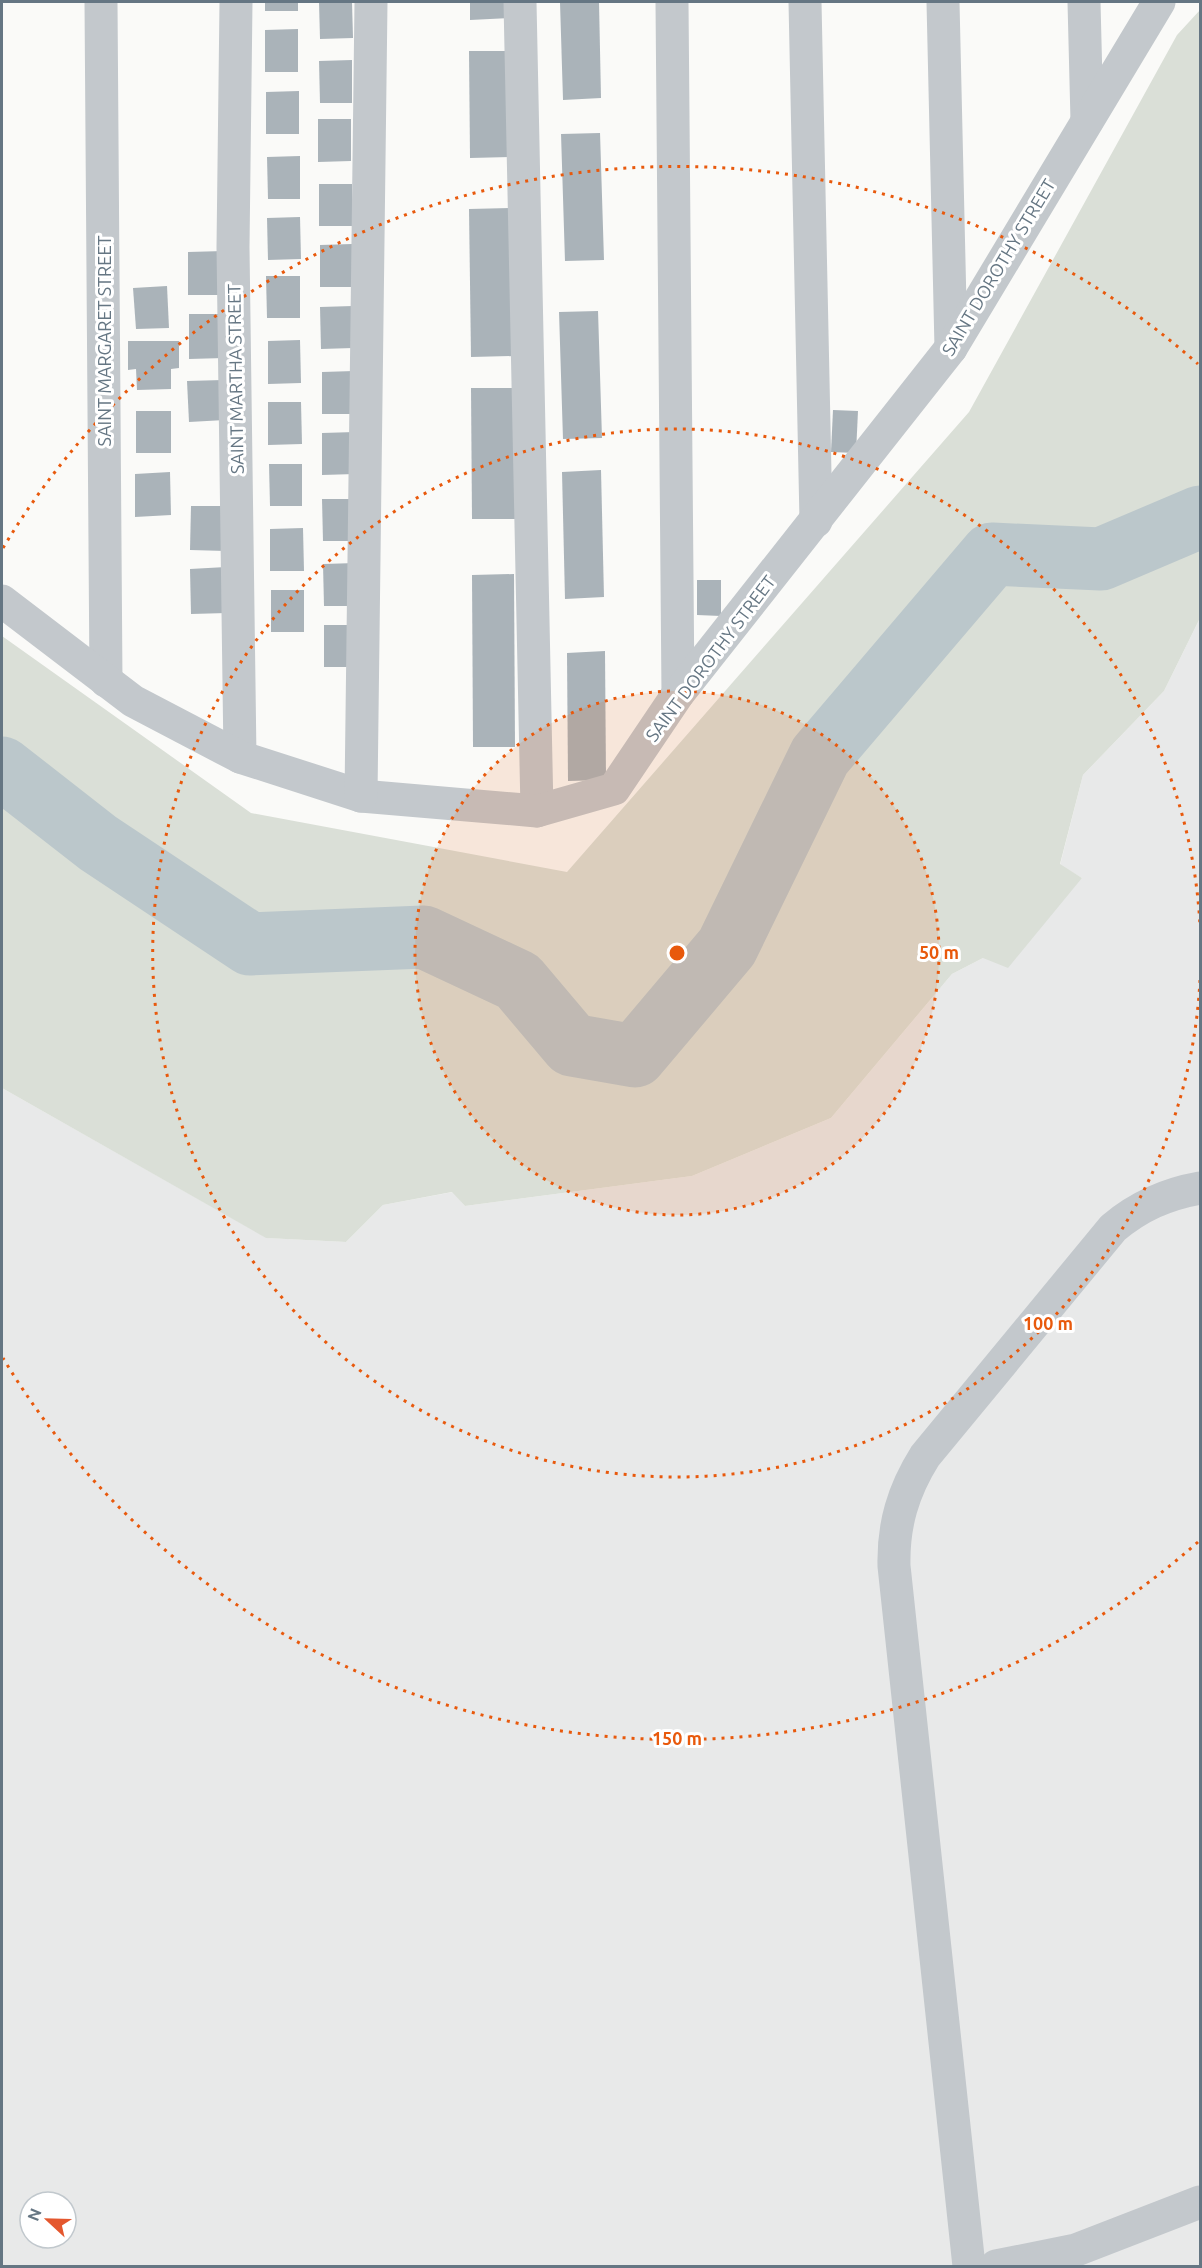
<svg xmlns="http://www.w3.org/2000/svg" width="1202" height="2268" font-family="Ubuntu,sans-serif">
<style>
.built{fill:#e8e9e9;fill-rule:evenodd}
.green{fill:#dadfd7}
.lines{fill:none;stroke-linecap:round;stroke-linejoin:round}
.river{stroke:#bbc7cb;stroke-width:63}
.building{fill:#aab3b9}
.minor{stroke:#c3c8cc;stroke-width:33}
.ring{fill:none;stroke:#e8590c;stroke-width:3;stroke-dasharray:3 6}
.labels{text-anchor:middle;dominant-baseline:central;stroke-width:6;stroke-linejoin:round;paint-order:stroke}
.street-label{font-size:18px;fill:#657683;stroke:#fff}
.centre{fill:#e8590c;stroke:#fff;stroke-width:3}
.ring-label{font-size:18px;text-anchor:middle;font-weight:bold;fill:#e8590c;stroke:#fff;stroke-width:6;stroke-linejoin:round;paint-order:stroke}
</style>
<rect width="100%" height="100%" fill="#fafaf8"/>
<path class="built" d="M1200,618v1648h-1198v-1178l265,150 79,4 37,-37 70,-13 12,14 227,-30 139,-58 121,-144 31,-16 99,-80 -22,-13 23,-90 81,-84zM30,2202h36v36h-36z"/>
<polygon class="green" points="1200,10 1200,618 1164,691 1083,775 1060,864 1082,878 1008,968 983,958 952,974 831,1118 692,1176 465,1206 452,1192 383,1205 346,1242 266,1238 2,1088 2,636 251,813 567,872 969,412 1177,35"/>
<g class="lines">
<polyline class="river" points="2,768 98,843 250,944 424,937 518,981 572,1045 635,1056 727,947 820,756 992,554 1101,559 1200,517"/>
</g>
<g class="building">
<rect x="265" y="2" width="33" height="9"/>
<polygon points="319,2 352,2 353,38 320,39"/>
<polygon points="470,2 510,2 511,18 470,20"/>
<polygon points="560,2 599,2 601,98 563,100"/>
<polygon points="298,29 298,72 265,72 265,30"/>
<polygon points="469,51 511,51 512,157 470,158"/>
<polygon points="352,60 352,103 320,103 319,61"/>
<polygon points="299,91 299,134 266,134 266,92"/>
<polygon points="318,119 351,119 351,161 318,162"/>
<polygon points="600,133 604,260 565,261 561,134"/>
<polygon points="300,156 300,199 268,199 267,157"/>
<rect x="319" y="184" width="33" height="42"/>
<polygon points="513,208 515,356 471,357 469,209"/>
<polygon points="300,217 301,259 268,260 267,218"/>
<polygon points="352,244 353,287 320,287 320,245"/>
<polygon points="224,251 224,295 188,295 188,252"/>
<polygon points="266,276 300,276 300,318 267,318"/>
<polygon points="167,286 169,328 136,329 133,288"/>
<polygon points="353,306 353,348 321,349 320,307"/>
<polygon points="598,311 602,438 563,439 559,312"/>
<polygon points="189,314 223,314 224,358 189,359"/>
<polygon points="300,340 301,383 268,384 268,341"/>
<polygon points="128,341 179,341 179,368 171,369 171,389 137,390 136,369 128,370"/>
<polygon points="354,371 355,414 322,414 322,372"/>
<polygon points="223,380 225,420 189,422 187,381"/>
<polygon points="471,388 516,388 517,519 472,519"/>
<polygon points="268,402 301,402 302,444 268,445"/>
<polygon points="833,410 858,411 856,453 831,452"/>
<rect x="136" y="411" width="35" height="42"/>
<polygon points="355,432 355,474 322,475 322,433"/>
<polygon points="269,464 302,464 302,506 270,506"/>
<polygon points="601,470 604,597 565,599 562,472"/>
<polygon points="170,472 171,515 135,517 135,474"/>
<polygon points="322,499 355,499 356,541 323,541"/>
<polygon points="191,506 227,506 226,551 190,550"/>
<polygon points="303,528 304,571 270,571 270,529"/>
<polygon points="356,563 356,606 324,606 323,564"/>
<polygon points="226,567 227,613 191,614 190,569"/>
<polygon points="514,574 515,747 473,747 472,575"/>
<polygon points="697,580 721,580 721,616 697,615"/>
<rect x="271" y="590" width="33" height="42"/>
<rect x="324" y="625" width="33" height="42"/>
<polygon points="605,651 606,780 568,781 567,653"/>
</g>
<g class="lines">
<g class="minor">
<polyline points="101,2 106,681"/>
<polyline points="236,2 233,247 240,757"/>
<polyline points="520,2 537,811"/>
<polyline points="672,2 678,694"/>
<polyline points="805,2 816,521"/>
<polyline points="943,2 951,348"/>
<polyline points="1084,2 1087,121"/>
<polyline points="2,601 133,701 240,757 361,796 537,811 614,789 678,694 951,348 1159,2"/>
<polyline points="361,796 371,2"/>
<path d="M969,2266l-75,-700c-1,-41 9,-75 31,-110l188,-228c26,-22 53,-34 87,-40"/>
<polyline points="996,2266 1076,2250 1200,2202"/>
</g>
</g>
<circle cx="677" cy="953" r="262" fill="#e8590c" fill-opacity=".12"/>
<g class="ring">
<circle cx="677" cy="953" r="262"/>
<path d="M1200 980A524 524 0 1 1 1200 926"/>
<path d="M1198 1542A786 786 0 0 1 3 1358M3 548A786 786 0 0 1 1198 364"/>
</g>
<g class="labels">
<g class="street-label">
<text transform="translate(998 267) rotate(-59)">SAINT DOROTHY STREET</text>
<text transform="translate(104 341) rotate(-90)">SAINT MARGARET STREET</text>
<text transform="translate(235 379) rotate(-91)">SAINT MARTHA STREET</text>
<text transform="translate(710 658) rotate(-53)">SAINT DOROTHY STREET</text>
</g>
</g>
<circle cx="677" cy="953" r="9" class="centre"/>
<g class="ring-label">
<text x="939" y="959">50 m</text>
<text x="1048" y="1330">100 m</text>
<text x="677" y="1745">150 m</text>
</g>
<rect width="1202" height="2268" fill="none" stroke="#657683" stroke-width="6"/>
<g transform="translate(48 2220) rotate(292)"><circle r="28" fill="#ffffff" stroke="#c1c8cd" stroke-width="1.5"/>
<path d="M0-4.5L10 22L0 15L-10 22Z" fill="#e4572e"/>
<text y="-9" font-size="16" font-weight="bold" text-anchor="middle" fill="#657683">N</text>
</g>
</svg>
